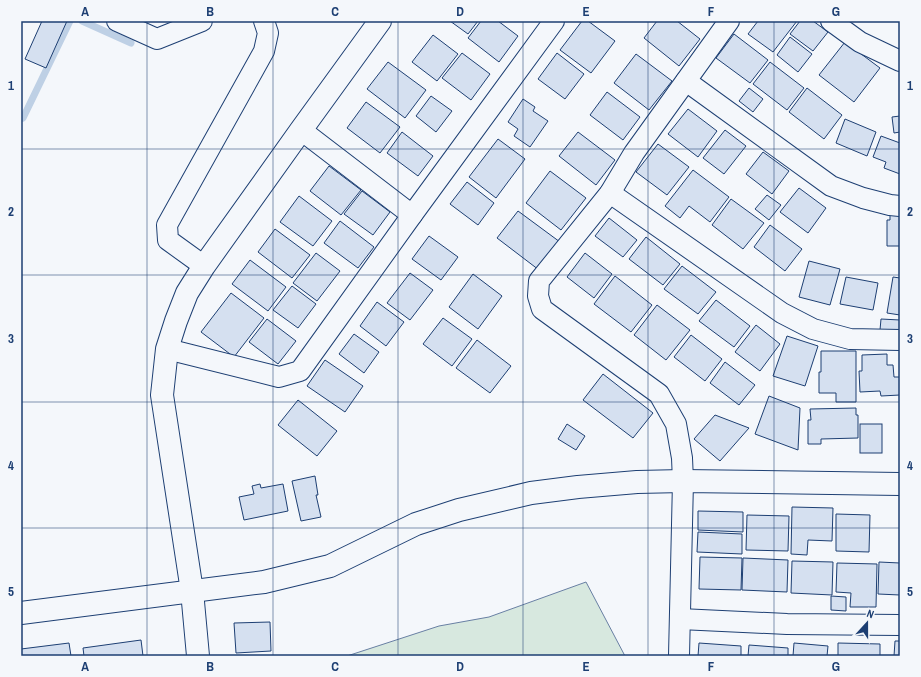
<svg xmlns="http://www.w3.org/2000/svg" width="921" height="677" font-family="'Archivo Narrow',sans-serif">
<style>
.green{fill:#d7e8df;stroke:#687fa3}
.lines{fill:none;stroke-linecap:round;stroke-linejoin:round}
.stream{stroke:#bed0e5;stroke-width:7}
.building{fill:#d5e0f0;stroke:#1d3f73}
.street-casing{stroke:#1d3f73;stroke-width:22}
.secondary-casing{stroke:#1d3f73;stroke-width:24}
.street{stroke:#f4f7fb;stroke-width:20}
.secondary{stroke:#f4f7fb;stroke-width:22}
.grid{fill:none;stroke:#1d3f73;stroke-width:1;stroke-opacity:0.55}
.neatline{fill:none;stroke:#1d3f73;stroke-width:1.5}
.grid-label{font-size:13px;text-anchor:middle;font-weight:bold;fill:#1d3f73}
</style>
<rect width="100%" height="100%" fill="#f4f7fb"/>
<polygon class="green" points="586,582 625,656 347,656 439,626 489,617"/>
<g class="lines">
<g class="stream">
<polyline points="82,21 131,43"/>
<polyline points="21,117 23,118 70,21"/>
</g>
</g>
<g class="building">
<polygon points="42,21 67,21 46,68 25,59"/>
<polygon points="450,21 478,21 468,34"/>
<polygon points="481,21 498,21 518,36 499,62 468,38"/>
<polygon points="582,21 588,21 615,41 591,73 560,50"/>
<polygon points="657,21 677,21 700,39 679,66 644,38"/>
<polygon points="758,21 797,21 773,52 748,34"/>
<polygon points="800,21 813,21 828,32 813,51 790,34"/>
<polygon points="734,34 768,60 750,83 716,58"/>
<polygon points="433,35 458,54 437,81 412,62"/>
<polygon points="790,37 812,54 798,72 777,55"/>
<polygon points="845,42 880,68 854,102 819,75"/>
<polygon points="462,53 490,74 471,100 442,78"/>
<polygon points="557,53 584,74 565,99 538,79"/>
<polygon points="636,54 672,81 649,110 614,83"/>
<polygon points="388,62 426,90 405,118 367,89"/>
<polygon points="770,62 804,88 787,110 753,84"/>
<polygon points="749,88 763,99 753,112 739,101"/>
<polygon points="807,88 842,115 824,139 789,112"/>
<polygon points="607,92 640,117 623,140 590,115"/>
<polygon points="431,96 452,111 436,132 416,116"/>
<polygon points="523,99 535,107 533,111 548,121 530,147 514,136 518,129 508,122"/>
<polygon points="366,102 400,127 380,153 347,128"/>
<polygon points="688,109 717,131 698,157 668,134"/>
<polygon points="900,116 900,132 894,133 892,117"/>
<polygon points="845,119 876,132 867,156 836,143"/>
<polygon points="725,130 746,146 724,174 703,158"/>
<polygon points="402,132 433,156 418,176 387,153"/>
<polygon points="578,132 615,160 596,185 559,156"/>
<polygon points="881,136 900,143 900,174 884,168 886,162 873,157"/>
<polygon points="498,139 525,159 496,198 469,177"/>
<polygon points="658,144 689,167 667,195 636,172"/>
<polygon points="763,152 789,171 772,194 746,174"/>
<polygon points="329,166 361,190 341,215 310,191"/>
<polygon points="693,170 729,197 710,222 689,206 680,218 665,206"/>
<polygon points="550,171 586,198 561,230 526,203"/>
<polygon points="467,182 494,203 478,225 450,204"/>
<polygon points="799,188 826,208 808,233 780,212"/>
<polygon points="362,191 390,212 373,235 344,214"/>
<polygon points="767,195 781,205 769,220 755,209"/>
<polygon points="299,196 332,221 313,246 280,222"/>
<polygon points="731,199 764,223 743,249 712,225"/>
<polygon points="518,211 560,242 539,270 497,238"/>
<polygon points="890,215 900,215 900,246 887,246 887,220 890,220"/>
<polygon points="609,218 637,240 623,257 595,236"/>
<polygon points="340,221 374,247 358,268 324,243"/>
<polygon points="770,225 802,249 785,271 754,247"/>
<polygon points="275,229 310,255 292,278 258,252"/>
<polygon points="429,236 458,257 441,280 412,259"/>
<polygon points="646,237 680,264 663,285 629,259"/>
<polygon points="316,253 340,271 317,301 293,283"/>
<polygon points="585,253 612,274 594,298 567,277"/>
<polygon points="250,260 286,287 268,311 232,284"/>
<polygon points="809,261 840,269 830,305 799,297"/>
<polygon points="682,266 716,292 698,314 664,289"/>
<polygon points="410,273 433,290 410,320 387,303"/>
<polygon points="473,274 502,296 478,329 449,307"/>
<polygon points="615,276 652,305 631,332 594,304"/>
<polygon points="846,277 878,283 873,310 840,304"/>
<polygon points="893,277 900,278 900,315 887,313"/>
<polygon points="292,286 316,304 298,328 273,310"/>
<polygon points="231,293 264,318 234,357 201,332"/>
<polygon points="716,300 750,326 734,347 699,321"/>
<polygon points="377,302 404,322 386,346 360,326"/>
<polygon points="657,305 690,330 666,360 634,335"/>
<polygon points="443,318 472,339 452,366 423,344"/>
<polygon points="267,319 296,341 278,364 249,342"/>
<polygon points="881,319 900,320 900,332 880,330"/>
<polygon points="756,325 780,344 760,371 735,352"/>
<polygon points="354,334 379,352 364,373 339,354"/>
<polygon points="691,335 722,359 705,381 674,357"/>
<polygon points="787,336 818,346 805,386 773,376"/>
<polygon points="477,340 511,366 490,393 456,368"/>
<polygon points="821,351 856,351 856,402 836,402 836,393 819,393 819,372 821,372"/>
<polygon points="887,354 887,365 893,365 894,377 900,377 900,395 881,396 880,391 860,392 859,371 862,371 862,355"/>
<polygon points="325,360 363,386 345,412 307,386"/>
<polygon points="725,362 755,385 739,405 710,383"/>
<polygon points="603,374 653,413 633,438 583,400"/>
<polygon points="769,396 800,408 798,450 755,434"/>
<polygon points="298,400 337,431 317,456 278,425"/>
<polygon points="856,408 856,415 858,415 858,438 821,439 821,444 808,444 808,420 811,420 810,409"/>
<polygon points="715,415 749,428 720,461 694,439"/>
<polygon points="567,424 585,436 576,450 558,439"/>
<rect x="860" y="424" width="22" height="29"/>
<polygon points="315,476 318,495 316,495 321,517 301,521 292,481"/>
<polygon points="260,484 261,488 283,484 288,511 244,520 239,497 254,494 252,486"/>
<polygon points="792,507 833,508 832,541 808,540 807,555 791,554"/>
<polygon points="698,511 743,512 743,532 698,530"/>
<polygon points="836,514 870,515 869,552 836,551"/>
<polygon points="747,515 789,516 788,551 746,550"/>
<polygon points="698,532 742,534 742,554 697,552"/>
<polygon points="700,557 742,558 741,590 699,589"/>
<polygon points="743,558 788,560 787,592 742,590"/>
<polygon points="792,561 833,562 832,595 791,593"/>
<polygon points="879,562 900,563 900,595 878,594"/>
<polygon points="837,563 877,564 876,607 850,607 851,593 836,592"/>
<polygon points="831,596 846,597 846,611 831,610"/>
<polygon points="270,622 271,651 236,653 234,623"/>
<polygon points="141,640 143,656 84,656 83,648"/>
<polygon points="895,641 900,641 900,656 894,656"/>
<polygon points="69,643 71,656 21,656 21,649"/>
<polygon points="699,643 741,646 741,656 698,656"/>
<polygon points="794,643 828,646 827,656 793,656"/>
<polygon points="838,643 880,644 880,656 838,656"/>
<polygon points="749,645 788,648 788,656 748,656"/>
</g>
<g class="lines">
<defs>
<g id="street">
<polyline points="117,21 157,39 202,21"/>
<polyline points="831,21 860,42 900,61"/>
<polyline points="686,81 831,186 863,198 890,205 900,206"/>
<polyline points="301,130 412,215"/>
<polyline points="610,193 782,313 813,329 850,339 900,340"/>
<polyline points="204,266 168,240 167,225 264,51 268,33 264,21"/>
<polyline points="167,349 279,377 300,371 412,215 554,21"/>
<polyline points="680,619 787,624 900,625"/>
<polyline points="679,656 683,481 682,458 676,424 659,394 542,309 538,296 539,281 610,193 634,153 729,21"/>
</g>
<g id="secondary">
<polyline points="21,613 264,582 330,566 416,524 459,510 531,493 578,487 637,482 683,481 900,484"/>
<polyline points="198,656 192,591 162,395 167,349 176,321 187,293 204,266 301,130 380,21"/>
</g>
</defs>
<use href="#street" class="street-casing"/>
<use href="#secondary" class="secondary-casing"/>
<use href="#street" class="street"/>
<use href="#secondary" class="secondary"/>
</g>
<path class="grid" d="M147,21v635M273,21v635M398,21v635M523,21v635M648,21v635M774,21v635M21,149h879M21,275h879M21,402h879M21,528h879"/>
<rect width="921" height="677" fill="none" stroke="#f4f7fb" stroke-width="44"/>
<g transform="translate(867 623) rotate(21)" stroke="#f4f7fb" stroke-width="3" paint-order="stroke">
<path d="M0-3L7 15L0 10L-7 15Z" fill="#1d3f73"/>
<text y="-6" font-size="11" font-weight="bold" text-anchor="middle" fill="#1d3f73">N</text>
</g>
<rect x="22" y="22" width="877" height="633" class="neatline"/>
<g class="grid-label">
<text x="85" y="16">A</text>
<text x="210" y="16">B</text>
<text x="335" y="16">C</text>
<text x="460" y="16">D</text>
<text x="586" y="16">E</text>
<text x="711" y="16">F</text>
<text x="836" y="16">G</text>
<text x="11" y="90">1</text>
<text x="910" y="90">1</text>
<text x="11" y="216">2</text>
<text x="910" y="216">2</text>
<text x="11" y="343">3</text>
<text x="910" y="343">3</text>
<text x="11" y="470">4</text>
<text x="910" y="470">4</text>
<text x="11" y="596">5</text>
<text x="910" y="596">5</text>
<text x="85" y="671">A</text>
<text x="210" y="671">B</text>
<text x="335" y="671">C</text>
<text x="460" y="671">D</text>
<text x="586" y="671">E</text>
<text x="711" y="671">F</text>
<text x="836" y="671">G</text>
</g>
</svg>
